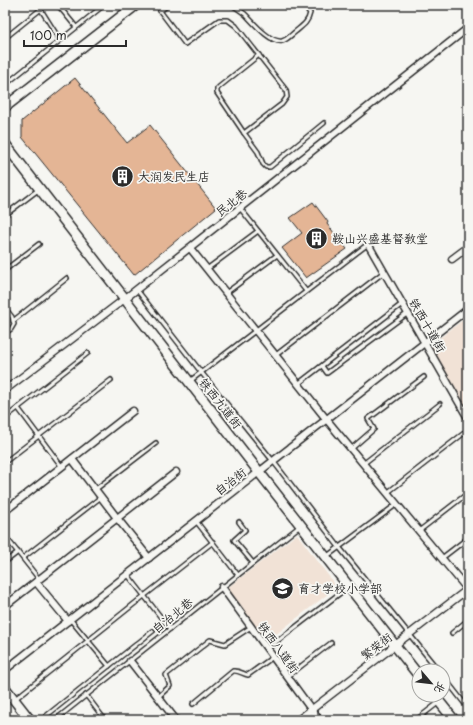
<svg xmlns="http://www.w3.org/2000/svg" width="473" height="725" font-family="'Playpen Sans','LXGW WenKai TC',sans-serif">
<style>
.built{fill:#f1e2d6}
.building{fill:#e4b595;stroke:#2b2b2b}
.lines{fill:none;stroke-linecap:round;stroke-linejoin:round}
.service-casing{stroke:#2b2b2b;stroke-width:6}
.minor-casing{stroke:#2b2b2b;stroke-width:9}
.secondary-casing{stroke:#2b2b2b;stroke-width:12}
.service{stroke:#f6f6f2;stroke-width:3}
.minor{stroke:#f6f6f2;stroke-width:6}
.secondary{stroke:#f6f6f2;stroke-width:9}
.labels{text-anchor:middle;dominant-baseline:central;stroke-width:3.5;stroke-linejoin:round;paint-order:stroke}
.poi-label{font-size:12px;fill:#2b2b2b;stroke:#f6f6f2;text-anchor:start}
.street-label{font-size:12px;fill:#2b2b2b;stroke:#f6f6f2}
</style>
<rect width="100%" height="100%" fill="#f6f6f2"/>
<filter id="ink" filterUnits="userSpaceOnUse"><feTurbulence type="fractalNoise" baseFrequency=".025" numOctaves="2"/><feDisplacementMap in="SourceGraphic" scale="8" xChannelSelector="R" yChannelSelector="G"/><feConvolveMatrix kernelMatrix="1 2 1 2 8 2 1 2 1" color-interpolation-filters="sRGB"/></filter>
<g filter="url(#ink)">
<g class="built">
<polygon points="468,316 468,411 431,345"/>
<polygon points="297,534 337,587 266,642 226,589"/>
</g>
<g class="building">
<polygon points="75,78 127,143 150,125 216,208 134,275 22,137 22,121"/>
<polygon points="313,202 328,222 327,224 347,249 306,278 282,248 302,233 290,218"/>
</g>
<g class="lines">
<defs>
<g id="service">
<polyline points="38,5 60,40"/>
<polyline points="58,5 76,27"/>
<polyline points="168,5 160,11 185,44 219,20 228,20 236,26 286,90 287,97 282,104 244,133 258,152 263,164 266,167 270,167 324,123"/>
<path d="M232,5c5,3 9,6 13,9 8,8 25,29 37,27 5,-1 9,-6 13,-9 7,-6 13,-9 15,-19l-7,-8"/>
<polyline points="5,38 41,9"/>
<polyline points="5,85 104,5"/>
<polyline points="244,133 217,93 217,89 219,87 259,55"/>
<polyline points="240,208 306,291"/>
<polyline points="5,215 38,190"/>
<polyline points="207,269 258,231"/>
<polyline points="5,270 39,244"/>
<polyline points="137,290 201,372 273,461 339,547 439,671"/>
<polyline points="226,293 277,255"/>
<polyline points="5,308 12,317 14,324 11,329 5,333"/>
<polyline points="13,321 67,278"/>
<polyline points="276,355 384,272"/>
<polyline points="322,366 327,373 408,313"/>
<polyline points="190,381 368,244"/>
<polyline points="298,384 402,304"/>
<polyline points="18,408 62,467"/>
<polyline points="5,418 88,353"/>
<polyline points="351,449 374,429 368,419 424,377"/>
<polyline points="5,462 111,380"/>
<polyline points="363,464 440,404"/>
<polyline points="96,489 156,443"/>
<polyline points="387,493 468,430"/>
<polyline points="196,521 238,575"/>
<polyline points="239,522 245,530 234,540 253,563"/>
<polyline points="419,531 468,493"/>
<polyline points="5,536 39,579"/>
<polyline points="326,557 397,504"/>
<polyline points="23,558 101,497"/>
<polyline points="442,558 468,538"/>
<polyline points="5,562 18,552"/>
<polyline points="128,575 170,629"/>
<polyline points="70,619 109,666"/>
<polyline points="452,633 468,620"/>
<polyline points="267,649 348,587"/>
<polyline points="443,676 468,708"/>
<polyline points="287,677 331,643"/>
<polyline points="86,695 105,720"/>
<polyline points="158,697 170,686 166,675 210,640 225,644 251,627"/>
<polyline points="15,699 144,596 213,542"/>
<path d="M193,704l40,-33c5,-1 10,3 15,4l25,-18"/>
<polyline points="46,716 153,631"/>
<polyline points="55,720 300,526"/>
<polyline points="416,720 438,703"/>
</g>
<g id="minor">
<polyline points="368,244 468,418"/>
<polyline points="190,248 327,420 468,590"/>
<polyline points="452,259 468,247"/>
<polyline points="5,390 127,297 468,28"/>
<polyline points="72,459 117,518 149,558"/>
<polyline points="5,511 133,411"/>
<polyline points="36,582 68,621"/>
<polyline points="222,587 319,720"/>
<polyline points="5,606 176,472"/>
<polyline points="130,661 176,720"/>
<polyline points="5,670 468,309"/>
<polyline points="298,720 468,589"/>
</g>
<g id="secondary">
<polyline points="5,107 136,5"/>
<polyline points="5,144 259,472 419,676"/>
<polyline points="5,688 30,720"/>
<polyline points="434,695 454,720"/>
</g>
</defs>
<use href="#service" class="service-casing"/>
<use href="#minor" class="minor-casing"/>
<use href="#secondary" class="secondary-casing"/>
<use href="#service" class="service"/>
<use href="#minor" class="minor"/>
<use href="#secondary" class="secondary"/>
</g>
</g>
<defs>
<symbol id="building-disc" viewBox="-11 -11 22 22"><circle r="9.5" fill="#2b2b2b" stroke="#f6f6f2"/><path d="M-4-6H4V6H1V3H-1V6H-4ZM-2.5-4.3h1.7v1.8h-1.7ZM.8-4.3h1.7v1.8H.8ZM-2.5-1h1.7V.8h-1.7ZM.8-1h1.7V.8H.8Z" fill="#fff"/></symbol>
<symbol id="school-disc" viewBox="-11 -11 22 22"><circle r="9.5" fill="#2b2b2b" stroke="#f6f6f2"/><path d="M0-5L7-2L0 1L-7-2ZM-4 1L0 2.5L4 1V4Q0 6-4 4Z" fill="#fff"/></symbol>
</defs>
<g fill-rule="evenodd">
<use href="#building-disc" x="110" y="164" width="25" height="25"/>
<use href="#building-disc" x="304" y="226" width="25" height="25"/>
<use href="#school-disc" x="270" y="576" width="25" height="25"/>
</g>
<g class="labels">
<g class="poi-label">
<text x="138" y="176">大润发民生店</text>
<text x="332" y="238">鞍山兴盛基督教堂</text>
<text x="298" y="588">育才学校小学部</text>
</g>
<g class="street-label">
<text transform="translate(231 202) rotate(-38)">民北巷</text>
<text transform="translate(428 325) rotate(60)">铁西十道街</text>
<text transform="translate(221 403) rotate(52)">铁西九道街</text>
<text transform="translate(230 481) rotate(-38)">自治街</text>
<text transform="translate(172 615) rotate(-39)">自治北巷</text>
<text transform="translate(376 646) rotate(-38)">繁荣街</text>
<text transform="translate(279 647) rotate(54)">铁西八道街</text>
</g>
</g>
<rect width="473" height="725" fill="none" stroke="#f6f6f2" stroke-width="20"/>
<rect x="10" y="10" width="453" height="705" fill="none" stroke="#2b2b2b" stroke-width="1.5" filter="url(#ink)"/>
<g transform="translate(431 683) rotate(118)"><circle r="19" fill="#f6f6f2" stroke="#a5a5a2"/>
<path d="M0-3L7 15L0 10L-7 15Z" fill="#2b2b2b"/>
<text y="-6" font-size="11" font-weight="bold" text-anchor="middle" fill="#2b2b2b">北</text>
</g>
<path d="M24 40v6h102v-6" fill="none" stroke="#2b2b2b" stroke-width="2"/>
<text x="30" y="40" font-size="12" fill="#2b2b2b" stroke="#f6f6f2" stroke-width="3" paint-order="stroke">100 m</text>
</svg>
